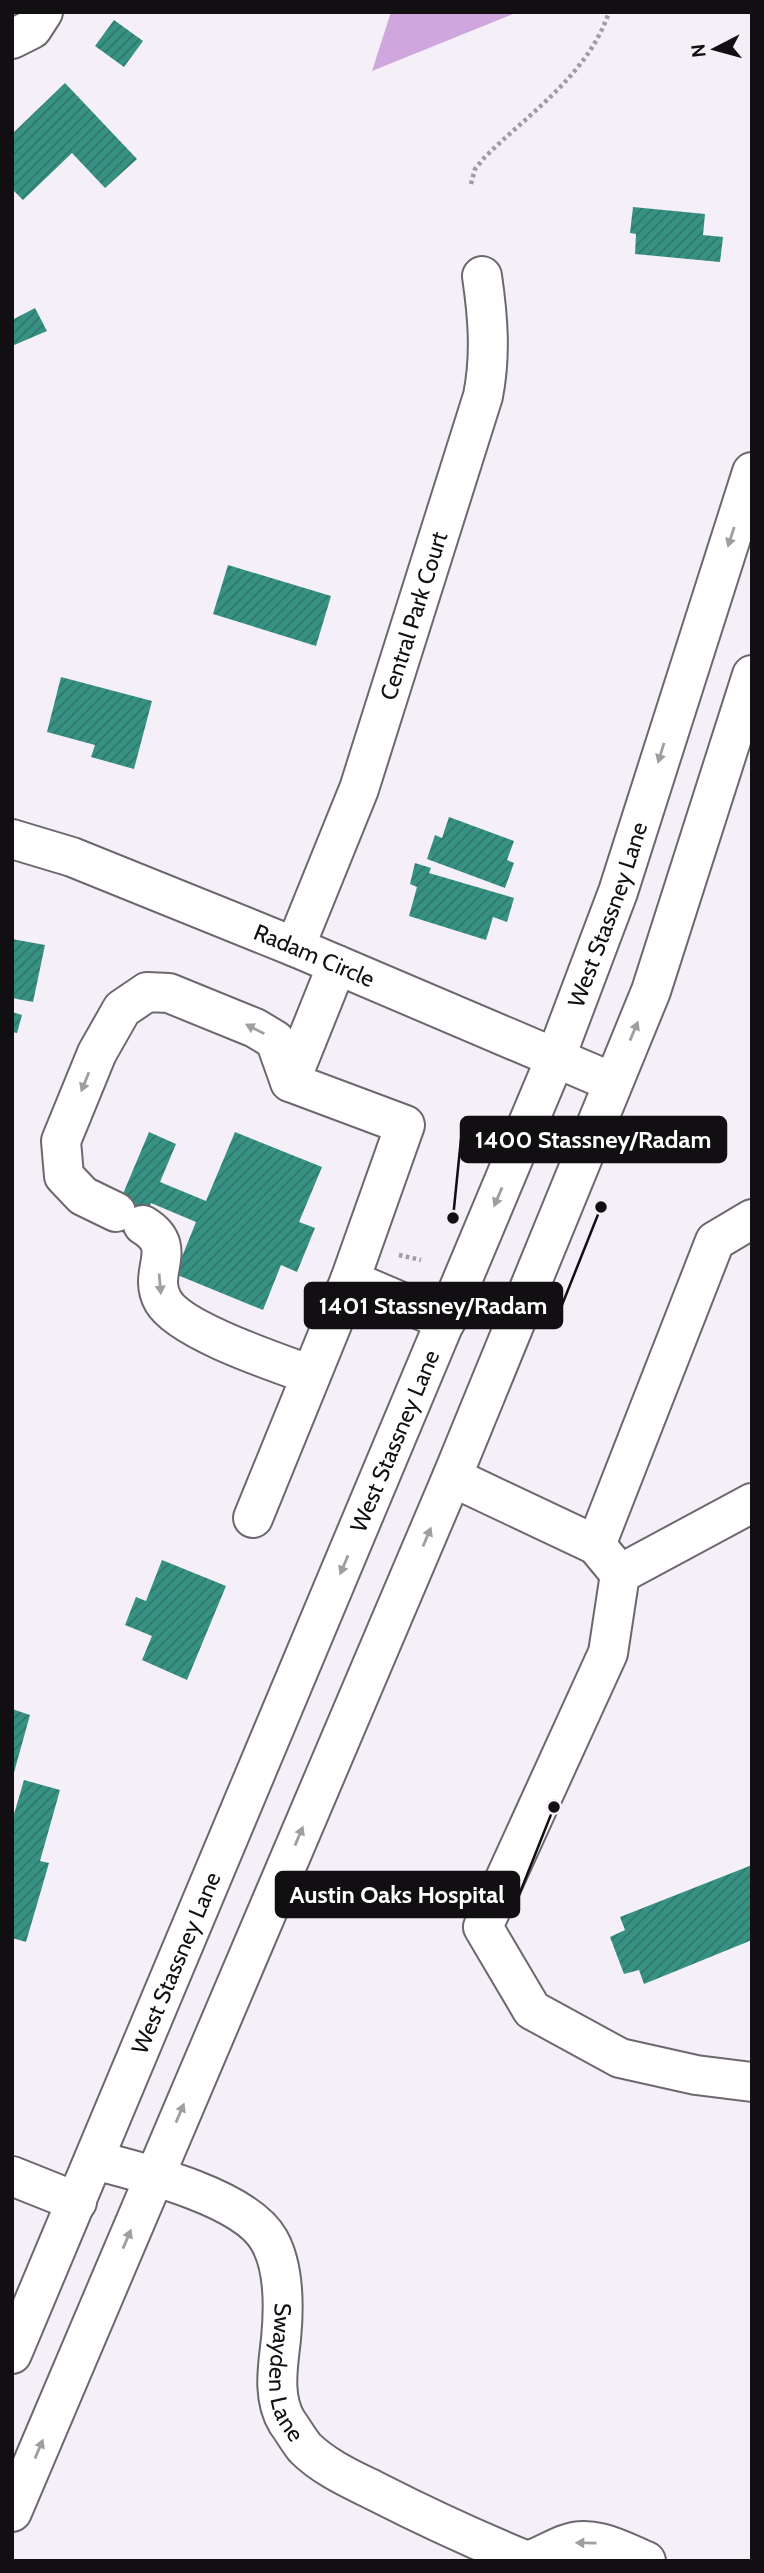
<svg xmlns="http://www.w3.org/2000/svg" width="764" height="2573" font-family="Cabin,sans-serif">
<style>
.water{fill:#cfa6dd}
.building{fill:url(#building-hatch)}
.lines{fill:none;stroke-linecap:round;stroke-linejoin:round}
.minor-casing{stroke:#6d686f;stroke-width:42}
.major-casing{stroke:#6d686f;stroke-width:42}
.path{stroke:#a09ca3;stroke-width:4.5;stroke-dasharray:3.5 3.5;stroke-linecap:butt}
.minor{stroke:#fff;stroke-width:38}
.major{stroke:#fff;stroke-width:38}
.oneway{fill:#a09fa0}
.labels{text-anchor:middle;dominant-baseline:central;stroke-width:7;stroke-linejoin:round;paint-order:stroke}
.street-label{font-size:23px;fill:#110f12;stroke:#f5eff8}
.leader{fill:none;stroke:#110f12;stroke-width:2.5}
.callout-dot{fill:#110f12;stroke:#f5eff8;stroke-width:2.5}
.callout{fill:#110f12;stroke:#110f12;stroke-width:2.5}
.callout-label{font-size:24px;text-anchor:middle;font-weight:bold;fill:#fff}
</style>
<defs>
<pattern id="building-hatch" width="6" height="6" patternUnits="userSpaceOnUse" patternTransform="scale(1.75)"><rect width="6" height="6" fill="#389283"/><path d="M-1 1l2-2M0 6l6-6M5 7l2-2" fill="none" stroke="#2e766a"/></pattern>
</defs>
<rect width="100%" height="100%" fill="#f5eff8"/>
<polygon class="water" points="391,12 518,12 372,71"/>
<g class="building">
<polygon points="114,20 143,41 124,67 95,46"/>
<polygon points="65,83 137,159 105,188 72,153 23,200 12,189 12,134"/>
<polygon points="633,207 705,214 703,235 723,237 720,262 635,254 636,234 630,233"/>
<polygon points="35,308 47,331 12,346 12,320"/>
<polygon points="228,565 331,596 316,646 213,614"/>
<polygon points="61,677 152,701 134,769 91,757 95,745 47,732"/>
<polygon points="449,817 514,841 507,860 514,863 505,888 427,859 435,835 442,838"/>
<polygon points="415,863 431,868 429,873 514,898 507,922 493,917 486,940 409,916 417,887 410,884"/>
<polygon points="12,939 45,945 33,1002 12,998"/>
<polygon points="12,1012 22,1015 17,1033 12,1032"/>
<polygon points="149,1132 176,1144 160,1182 206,1201 235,1132 322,1167 299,1222 315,1228 297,1272 281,1265 263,1310 175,1274 196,1222 151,1203 137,1238 109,1227"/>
<polygon points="162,1560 226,1586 187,1680 142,1660 152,1636 125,1625 136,1597 146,1601"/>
<polygon points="12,1709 30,1715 13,1776 12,1776"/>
<polygon points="24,1780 60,1790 40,1861 49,1863 26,1942 12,1938 12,1821"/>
<polygon points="752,1865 752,1940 644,1984 639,1970 624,1974 610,1937 625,1930 620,1917"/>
</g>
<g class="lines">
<defs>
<g id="minor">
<polyline points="12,39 32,29 43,12"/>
<path id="s1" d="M12,839l60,18 223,90 317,135"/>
<path id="s2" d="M295,947l64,-158 124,-393c8,-41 5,-79 -1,-120"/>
<polyline points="116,1212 83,1196 64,1176 61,1141 97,1053 122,1009 147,992 169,993 255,1028 275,1040 290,1082"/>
<path d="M143,1225c38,23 3,46 20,76 17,30 115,62 148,74"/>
<polyline points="350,1280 446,1321"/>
<polyline points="452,1477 596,1545 620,1574 608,1653 483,1927 532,2010 620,2058 696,2075 752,2082"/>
<polyline points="253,1518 350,1280 405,1125 290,1082 337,965"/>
<polyline points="596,1545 715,1241 752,1219"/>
<polyline points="620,1574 752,1503"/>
<path id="s3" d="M94,2160c47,12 151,37 175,80 16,28 15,68 12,99 -3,27 -9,58 6,83 6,8 12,19 18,26 20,20 48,32 72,44 49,25 99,48 150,69"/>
<polyline points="12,2176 77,2202"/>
<path d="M527,2561c15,-4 25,-12 40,-17 26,-10 55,7 79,17"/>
</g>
<g id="major">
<path id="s4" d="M12,2354l543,-1295 63,-167 134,-420"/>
<polyline points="12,2512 452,1477 651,991 752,675"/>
</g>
</defs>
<use href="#minor" class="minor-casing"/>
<use href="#major" class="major-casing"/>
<g class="path">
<path d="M471,184l4,-15 9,-11c45,-45 104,-83 125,-146"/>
<polyline points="399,1255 421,1260"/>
</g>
<use href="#minor" class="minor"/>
<use href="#major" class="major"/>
</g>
<defs><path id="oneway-solid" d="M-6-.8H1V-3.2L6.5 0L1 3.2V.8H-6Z" transform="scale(1.75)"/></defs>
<g class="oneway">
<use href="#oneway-solid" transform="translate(731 537) rotate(108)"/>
<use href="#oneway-solid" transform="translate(661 753) rotate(107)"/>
<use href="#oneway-solid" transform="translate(255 1029) rotate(-153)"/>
<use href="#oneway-solid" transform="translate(634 1031) rotate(-67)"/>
<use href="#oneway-solid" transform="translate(85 1082) rotate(112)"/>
<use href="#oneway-solid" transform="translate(498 1197) rotate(113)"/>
<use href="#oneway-solid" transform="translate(160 1284) rotate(85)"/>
<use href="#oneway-solid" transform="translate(427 1537) rotate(-67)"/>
<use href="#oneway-solid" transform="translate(344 1565) rotate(113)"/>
<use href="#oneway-solid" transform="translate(299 1836) rotate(-67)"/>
<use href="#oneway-solid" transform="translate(180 2113) rotate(-67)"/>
<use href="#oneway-solid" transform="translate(127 2239) rotate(-67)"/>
<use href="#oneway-solid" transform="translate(39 2449) rotate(-67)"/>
<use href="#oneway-solid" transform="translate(586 2543) rotate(-179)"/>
</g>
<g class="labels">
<g class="street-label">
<text stroke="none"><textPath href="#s2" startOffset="352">Central Park Court</textPath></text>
<text stroke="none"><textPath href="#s4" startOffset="1558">West Stassney Lane</textPath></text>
<text stroke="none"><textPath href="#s1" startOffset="324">Radam Circle</textPath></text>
<text stroke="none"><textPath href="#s4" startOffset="990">West Stassney Lane</textPath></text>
<text stroke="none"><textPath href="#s4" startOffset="424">West Stassney Lane</textPath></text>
<text stroke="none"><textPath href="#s3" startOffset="332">Swayden Lane</textPath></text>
</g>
</g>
<path class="leader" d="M453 1218L461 1139M601 1207L562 1305M554 1807L519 1895"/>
<g class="callout-dot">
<circle cx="453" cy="1218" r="7"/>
<circle cx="601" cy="1207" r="7"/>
<circle cx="554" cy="1807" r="7"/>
</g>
<g class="callout">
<rect x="461" y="1117" width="265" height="45" rx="7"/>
<rect x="305" y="1283" width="257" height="45" rx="7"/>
<rect x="276" y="1872" width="243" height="45" rx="7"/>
</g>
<g class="callout-label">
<text x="593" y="1148">1400 Stassney/Radam</text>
<text x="433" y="1314">1401 Stassney/Radam</text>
<text x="397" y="1903">Austin Oaks Hospital</text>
</g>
<rect width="764" height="2573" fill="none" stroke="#110f12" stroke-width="28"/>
<g transform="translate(715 49) rotate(264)" stroke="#f5eff8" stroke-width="5" paint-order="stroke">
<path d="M0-5L12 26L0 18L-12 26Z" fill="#110f12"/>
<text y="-10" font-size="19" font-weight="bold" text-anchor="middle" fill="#110f12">N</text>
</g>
</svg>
